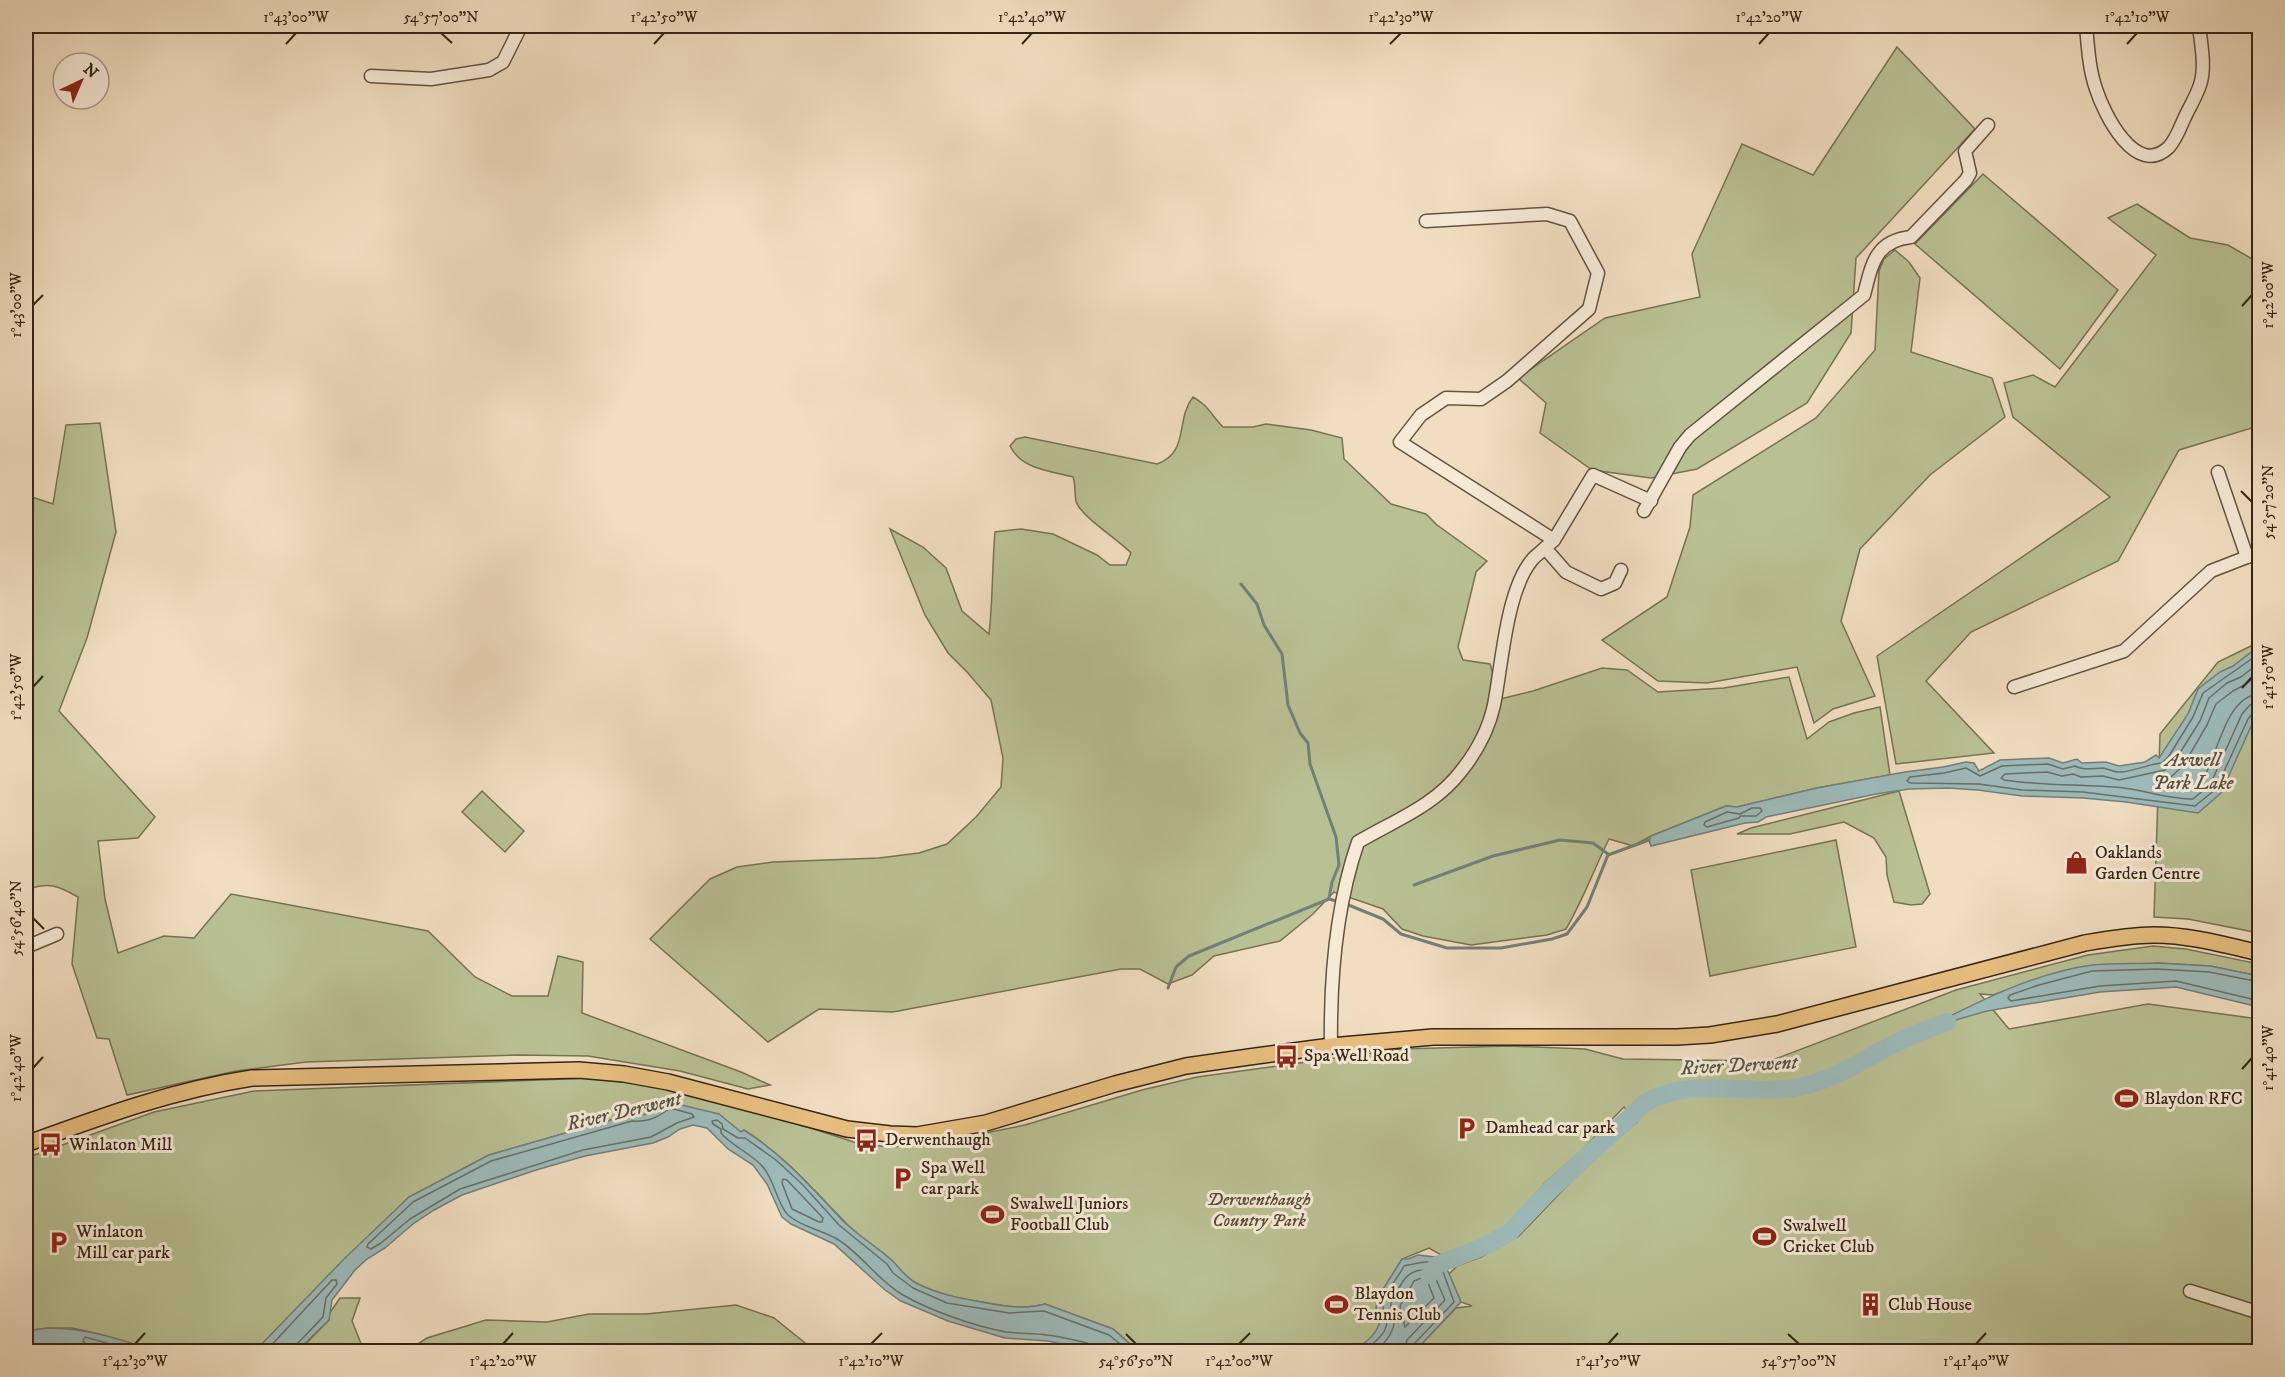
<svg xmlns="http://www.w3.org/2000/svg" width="2285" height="1377" font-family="'IM FELL DW Pica',serif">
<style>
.green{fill:#b9c194;stroke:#767354;stroke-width:1.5}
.water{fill:#9dbbbb;stroke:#737f79;stroke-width:1.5}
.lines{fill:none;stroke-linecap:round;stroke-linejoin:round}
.shore{stroke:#687068;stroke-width:1.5}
.stream{stroke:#737f79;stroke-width:3}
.river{stroke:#9dbbbb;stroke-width:18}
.minor-casing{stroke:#635340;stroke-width:15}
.major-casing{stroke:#342515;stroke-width:18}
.minor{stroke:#f6ead7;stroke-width:12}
.major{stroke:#e8bf80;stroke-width:15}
.ticks{fill:none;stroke:#342515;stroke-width:2}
.labels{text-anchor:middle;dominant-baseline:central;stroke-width:6;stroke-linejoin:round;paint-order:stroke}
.poi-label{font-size:18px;fill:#342515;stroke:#f6ead7;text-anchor:start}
.park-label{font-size:18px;font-style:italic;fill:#554c35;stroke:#f6ead7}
.water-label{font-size:20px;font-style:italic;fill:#545247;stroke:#f6ead7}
.neatline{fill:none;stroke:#342515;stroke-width:2}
.ticks-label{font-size:15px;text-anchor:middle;fill:#342515}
</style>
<rect width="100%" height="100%" fill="#f1dec1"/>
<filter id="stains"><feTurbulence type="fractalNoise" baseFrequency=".00333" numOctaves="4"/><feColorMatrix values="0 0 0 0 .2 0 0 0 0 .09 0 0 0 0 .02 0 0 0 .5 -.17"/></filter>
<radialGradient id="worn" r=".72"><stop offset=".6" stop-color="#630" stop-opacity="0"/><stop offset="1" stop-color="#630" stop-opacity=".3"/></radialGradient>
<g class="green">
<polygon points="1897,47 1975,129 1856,258 1851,333 1807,403 1697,469 1651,478 1592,470 1540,433 1546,403 1518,378 1605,318 1700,297 1692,254 1742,144 1813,175"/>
<polygon points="1983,174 2118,290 2060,369 1915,244"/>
<polygon points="2137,204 2190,238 2228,245 2259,263 2260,409 2252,428 2179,450 2118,561 1971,632 1926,681 1994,753 1896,764 1877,656 2110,497 2013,417 2004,383 2033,375 2055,387 2156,255 2108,218"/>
<polygon points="1895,250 1909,262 1920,278 1911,352 1992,378 2005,417 1930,475 1860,549 1841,621 1875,696 1833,709 1814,723 1797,667 1707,683 1658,681 1602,640 1667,597 1690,527 1693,495 1816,418 1875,350 1879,271 1884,259"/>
<path d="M1193,397c16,9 18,18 30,30h30l13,-3 45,6 31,8 2,21 47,45 35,10 11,11 50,36 -11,11 -18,75 5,13 27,4 10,35 33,-8 69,-23 25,2 31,22 66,-4 65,-11 18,62 22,-17 25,-9 26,-6 10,68 -73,13 -80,19 -11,-1 -75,30 -18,10 -24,-7c-15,30 -26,61 -43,90l-19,6 -76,10 -48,-9 -21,-7 -19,-20 -49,-17 -21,22 -33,27 -66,15 -22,19 -24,9 -28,-15h-19l-228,43 -74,-3 -51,33 -118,-103 60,-60 27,-12 36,-5 106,-4 40,-5 28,-9 29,-27 25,-30 2,-29 -12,-58 -23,-27 -20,-20 -23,-38 -35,-86 33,18 23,21 16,43 27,23c4,-34 3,-68 6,-102l26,-3 32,5 44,21 13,10h16l5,-12c-11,-12 -52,-38 -55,-52 -2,-9 0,-16 -3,-24 -23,-6 -52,-8 -63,-31l6,-7 9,-2 132,27c33,-12 18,-44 36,-67z"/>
<path d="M100,423l16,109 -29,106 -28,73 96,106 -17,21 -40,3 7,58 13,54 46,-17 30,2 37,-44 197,37 47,46 37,19h36l10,-40 25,6 -1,51 159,59 29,13 -22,4 -68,-18 -92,-15 -70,-1 -212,7 -70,9 -109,24 -18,-56 -12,-1 -25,-74 6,-67c-21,-12 -29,-15 -52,-7v-395l27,9 13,-79z"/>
<polygon points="2259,642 2259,933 2188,919 2154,917 2160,734 2218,662"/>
<polygon points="482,791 524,831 505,852 462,812"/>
<polygon points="1899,791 1930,894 1922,904 1911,905 1894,902 1887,875 1886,857 1874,838 1844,822 1790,834 1737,834 1751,828"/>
<polygon points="1836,840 1856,947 1710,976 1691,870"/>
<path d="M2153,946l33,3 73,15v12l-49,-10 -53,-3 -120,16 -44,16 -13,-1 29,35 139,-25 111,15v332h-844l41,-43 16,-2 -11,-4 -12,-28 8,-8 24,-9 38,-21 68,-71 50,-43 -13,-15 -46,47 -33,29 -37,42 -41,26 -17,9 -21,-12 -27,11 -25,40 -1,13 4,7c0,15 -16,25 -28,33l-214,-1 -25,-22 -68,-25c-21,6 -42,2 -63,-2 -24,-4 -45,-8 -66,-19 -13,-7 -17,-17 -27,-25 -15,-13 -33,-23 -46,-38 -32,-33 -59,-65 -99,-90l-3,2 -12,-8 -60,-22c-13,10 -21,15 -37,12l-143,41 -80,42 -154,154h-100l-56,-17 -27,-6h-24l-22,3v-173l128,-46 100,-21 337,-13 64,7 146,40 53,17 33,5 38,-2 100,-20 117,-35 55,-13 204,-28 109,-3 75,3 38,10 147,2 186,-71 132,-35z"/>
<polygon points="340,1298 360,1298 352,1321 364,1351 298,1352 329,1320 329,1314"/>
<polygon points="736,1305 774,1318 815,1351 407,1351 427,1338 486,1320 547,1322 589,1314 646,1314"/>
<polygon points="39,1345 58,1345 93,1351 26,1351 26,1348"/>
</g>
<g class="water">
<polygon points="2259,646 2259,714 2253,722 2221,793 2198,813 2126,802 2083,798 2022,796 1978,790 1948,788 1909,789 1876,794 1766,817 1758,822 1745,823 1651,846 1649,840 1651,836 1726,806 1737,807 1817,788 1905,772 1943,767 1966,762 1974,763 1979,771 2000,760 2049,758 2063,763 2077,759 2082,763 2106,762 2119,766 2145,762 2156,755 2159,758 2188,714 2198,689 2220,672 2233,666"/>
<path d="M2157,963l53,3 49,10v31l-83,-20 -76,5 -113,19 -63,18c52,-26 109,-56 168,-64 21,-2 43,-1 65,-2z"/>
<path d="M669,1102l50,12 22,18 3,-2c39,25 67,57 98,90 14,14 32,25 47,38 10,8 14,18 27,25 21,11 42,15 65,19 22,4 43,8 64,2l68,25 25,22h-43l-47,-10 -43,-3 -57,-17 -47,-20 -16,-11 -51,-46 -43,-20 -9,-7 -15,-33 -14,-19 -25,-16 -21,-21 -14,-3 -13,4 -12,8 -15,6 -68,13 -49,14 -74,25 -28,15 -21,14 -28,24 -18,11 -12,11 -23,30 -3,20 -32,31h-42l90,-93 64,-61 80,-42 143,-41c16,3 24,-2 37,-12z"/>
<path d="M1418,1255l17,2 15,6 -3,6 14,33 -46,49h-63c12,-7 27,-17 28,-32l-4,-7 1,-13 25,-40h6z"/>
<path d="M48,1328c38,0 72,11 107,23h-62l-35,-6 -32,3v-17z"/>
</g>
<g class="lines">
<g class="shore">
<path d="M2260,653l-57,40 -10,24 -24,39 -7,7c-13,1 -27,8 -41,9 -6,1 -12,-3 -18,-4 -10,0 -19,3 -28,-2l-12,3 -15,-5 -46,2 -22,10 -14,-8 -22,5 -34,4 -3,4 3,2 69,1 43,6 61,2 112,14 21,-17 32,-70 6,-7 6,-1"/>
<path d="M2260,662l-19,15 -14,6 -18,15 -9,23 -24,38 -11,11 -46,10 -16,-4 -22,1 -8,-3 -11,2 -15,-4 -42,2 -4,4 3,2c39,6 80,4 120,8 23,3 46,11 69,11l17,-14 32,-71 8,-9 10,-2"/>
<path d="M2260,673l-14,11 -13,7 -17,13 -9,21 -24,41 -11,10 -13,4 -1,5 31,5c5,-4 11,-8 15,-13 14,-23 22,-82 56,-83"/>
<polygon points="1752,808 1760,808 1762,811 1756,816 1740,816 1739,818 1707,827 1704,825 1705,822 1727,812 1740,814"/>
<polyline points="2260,982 2209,972 2157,969 2092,971 2039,985 2010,995 2008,998 2011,1001 2100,986 2176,981 2260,1001"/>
<path d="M670,1108l22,6 2,3 -17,6 -26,14 -68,13 -123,39 -50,30 -29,24 -10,6 -4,-2 1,-3 45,-42 78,-41 141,-40c17,1 25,-3 38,-13z"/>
<polygon points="783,1179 787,1180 823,1218 822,1222 819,1222 792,1209 782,1183"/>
<polygon points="1421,1278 1427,1280 1434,1298 1405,1327 1400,1306 1414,1281"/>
<polyline points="89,1352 88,1346 83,1341 85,1337 138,1352"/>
<polyline points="265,1352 332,1280 336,1280 337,1284 326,1298 323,1317 296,1345 294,1352"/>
<path d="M1093,1352l-1,-6 -5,-3c-13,-3 -27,-7 -40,-8 -14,-2 -27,-1 -41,-3 -32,-6 -75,-21 -103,-37 -25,-14 -41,-41 -66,-56 -15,-9 -36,-12 -49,-24 -11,-11 -13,-34 -25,-48 -12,-14 -30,-20 -42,-34v-4l-8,-5 -1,-3 5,-1 5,4 1,5 15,9h7l31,22 26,24 37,41 48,39 6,9 20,15 34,15 62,10 35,-2 65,24 21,17"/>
<path d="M1363,1352c9,-8 28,-20 23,-35 -2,-7 -5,-10 -2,-18 5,-11 14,-22 20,-33 13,-3 24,-7 37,0l13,36 -41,43 -2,7"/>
<path d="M1375,1352c9,-8 21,-20 19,-34 -1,-6 -4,-8 -3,-15 11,-20 14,-36 41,-33l13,30 -38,40 -3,12"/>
</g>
<g class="stream">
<polyline points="1241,584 1257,604 1264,625 1282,654 1288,705 1300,733 1308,743 1310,764 1336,837 1339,865 1332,882 1329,898"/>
<polyline points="1414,885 1493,856 1560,840 1593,843 1608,854"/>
<polyline points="1346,904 1383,919 1401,934 1447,948 1501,948 1552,939 1567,934 1587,907 1608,855 1649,840"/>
<polyline points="1168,988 1176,967 1189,956 1329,899 1340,902"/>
</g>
<path class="river" d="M1429,1275l8,-10 48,-19 25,-14 39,-41 96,-88c43,-25 93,-10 141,-14 35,-3 63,-21 93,-37 22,-12 44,-22 68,-30"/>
<defs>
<g id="minor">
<path d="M2086,26c2,21 3,43 10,63 8,25 40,90 73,58 7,-8 11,-19 15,-28 5,-11 12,-22 16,-34 6,-18 1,-41 -1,-59"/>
<polyline points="371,76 431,79 489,70 503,62 521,26"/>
<polyline points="1426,221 1547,214 1570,221 1598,273 1589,309 1507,381 1481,399 1446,398 1421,415 1400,442 1554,540 1545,548"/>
<polyline points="2218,472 2247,557"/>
<path d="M1644,511l36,-64 10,-12 174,-140c8,-31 11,-54 47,-58l55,-57 4,-7 -5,-22 23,-26"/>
<polyline points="1554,540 1593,475 1651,501"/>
<polyline points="2014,687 2124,651 2211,571 2260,552"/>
<polyline points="26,947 57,934"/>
<path d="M1331,1046c-1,-67 5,-140 27,-204 37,-22 77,-36 104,-72 15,-19 27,-42 32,-65 8,-40 12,-114 38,-145 3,-4 9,-8 13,-12l21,24 35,17 14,-6 6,-13"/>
<polyline points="2190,1291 2260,1313"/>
</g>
<path id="major" d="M26,1144c74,-27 147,-54 226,-66l327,-8 45,4 44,8 179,47 43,5 27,1 69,-12 129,-39 71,-18 70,-10 75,-10 102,-9h244l33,-2 67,-11 308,-81c23,-4 46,-8 69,-8 36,0 71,10 106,18"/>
</defs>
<use href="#minor" class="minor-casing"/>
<use href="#major" class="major-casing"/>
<use href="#minor" class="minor"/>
<use href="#major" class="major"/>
</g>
<path class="ticks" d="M441,33l11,10M286,44l10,-11M654,44l10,-11M1022,44l10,-11M1390,44l11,-11M1759,44l10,-11M2127,44l10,-11M33,305l10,-10M2242,306l10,-11M2241,491l11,11M33,687l10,-11M2242,688l10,-11M33,918l11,11M33,1068l10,-11M2242,1069l10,-11M1126,1334l10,10M1788,1334l11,10M135,1344l10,-11M503,1344l10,-11M871,1344l11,-11M1239,1344l11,-11M1608,1344l10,-11M1976,1344l10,-11"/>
<defs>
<symbol id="shop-bare" viewBox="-9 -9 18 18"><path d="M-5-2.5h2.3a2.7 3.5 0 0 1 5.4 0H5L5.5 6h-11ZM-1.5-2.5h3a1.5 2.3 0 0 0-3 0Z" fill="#8f2418" stroke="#f6ead7" stroke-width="2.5" paint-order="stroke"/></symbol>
<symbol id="bus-bare" viewBox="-9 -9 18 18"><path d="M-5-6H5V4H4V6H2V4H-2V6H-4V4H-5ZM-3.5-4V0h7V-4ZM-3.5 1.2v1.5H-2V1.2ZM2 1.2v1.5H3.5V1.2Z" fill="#8f2418" stroke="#f6ead7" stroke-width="2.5" paint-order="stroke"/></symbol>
<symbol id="stadium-bare" viewBox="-9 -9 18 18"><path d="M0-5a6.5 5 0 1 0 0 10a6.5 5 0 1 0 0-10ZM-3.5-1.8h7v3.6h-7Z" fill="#8f2418" stroke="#f6ead7" stroke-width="2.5" paint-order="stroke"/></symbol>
<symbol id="parking-bare" viewBox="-9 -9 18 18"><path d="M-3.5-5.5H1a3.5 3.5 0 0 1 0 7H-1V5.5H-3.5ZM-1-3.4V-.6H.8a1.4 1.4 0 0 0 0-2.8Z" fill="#8f2418" stroke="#f6ead7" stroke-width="2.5" paint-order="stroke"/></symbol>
<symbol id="building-bare" viewBox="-9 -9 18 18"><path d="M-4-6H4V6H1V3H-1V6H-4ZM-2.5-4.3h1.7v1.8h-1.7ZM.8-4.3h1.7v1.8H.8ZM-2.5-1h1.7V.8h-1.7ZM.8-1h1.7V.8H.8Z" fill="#8f2418" stroke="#f6ead7" stroke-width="2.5" paint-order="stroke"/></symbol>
</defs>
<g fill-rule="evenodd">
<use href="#shop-bare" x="2060" y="846" width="33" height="33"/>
<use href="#bus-bare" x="1270" y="1040" width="33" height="33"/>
<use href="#stadium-bare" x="2110" y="1082" width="33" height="33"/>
<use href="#parking-bare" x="1450" y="1112" width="33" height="33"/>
<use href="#bus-bare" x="850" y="1124" width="33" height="33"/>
<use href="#bus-bare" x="34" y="1128" width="33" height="33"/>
<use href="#parking-bare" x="886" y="1162" width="33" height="33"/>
<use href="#stadium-bare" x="976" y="1198" width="33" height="33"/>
<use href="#stadium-bare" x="1748" y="1220" width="33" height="33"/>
<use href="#parking-bare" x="42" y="1226" width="33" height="33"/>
<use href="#stadium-bare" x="1320" y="1288" width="33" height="33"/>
<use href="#building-bare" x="1854" y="1288" width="33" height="33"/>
</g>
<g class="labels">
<g class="poi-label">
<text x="2095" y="853">Oaklands<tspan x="2095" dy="21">Garden Centre</tspan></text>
<text x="1304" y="1056">Spa Well Road</text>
<text x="2144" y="1099">Blaydon RFC</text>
<text x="1485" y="1128">Damhead car park</text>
<text x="885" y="1140">Derwenthaugh</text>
<text x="69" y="1145">Winlaton Mill</text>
<text x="921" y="1168">Spa Well<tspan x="921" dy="21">car park</tspan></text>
<text x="1010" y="1204">Swalwell Juniors<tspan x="1010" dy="21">Football Club</tspan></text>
<text x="1783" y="1226">Swalwell<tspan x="1783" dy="21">Cricket Club</tspan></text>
<text x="76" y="1232">Winlaton<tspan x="76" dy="21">Mill car park</tspan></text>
<text x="1354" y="1294">Blaydon<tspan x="1354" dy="21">Tennis Club</tspan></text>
<text x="1888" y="1305">Club House</text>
</g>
<g class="park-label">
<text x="1259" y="1200">Derwenthaugh<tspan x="1259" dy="21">Country Park</tspan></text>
</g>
<g class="water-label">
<text x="2193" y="760">Axwell<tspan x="2193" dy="23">Park Lake</tspan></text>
<text transform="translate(1739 1066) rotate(-3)">River Derwent</text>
<text transform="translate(624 1112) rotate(-13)">River Derwent</text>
</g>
</g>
<rect width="2285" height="1377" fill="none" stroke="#f1dec1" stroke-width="66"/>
<g transform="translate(81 81) rotate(44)"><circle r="28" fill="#f6ead7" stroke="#a89b89" stroke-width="1.5"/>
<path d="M0-4.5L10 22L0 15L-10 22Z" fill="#8f2418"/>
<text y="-9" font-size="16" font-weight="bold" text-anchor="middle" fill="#342515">N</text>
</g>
<rect x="33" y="33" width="2219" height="1311" class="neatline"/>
<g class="ticks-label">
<text x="296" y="22">1°43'00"W</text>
<text x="441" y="22">54°57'00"N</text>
<text x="664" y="22">1°42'50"W</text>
<text x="1032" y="22">1°42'40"W</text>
<text x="1401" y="22">1°42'30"W</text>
<text x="1769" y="22">1°42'20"W</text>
<text x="2137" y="22">1°42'10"W</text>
<text transform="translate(2268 295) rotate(-90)" y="5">1°42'00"W</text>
<text transform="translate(16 305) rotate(-90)" y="5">1°43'00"W</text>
<text transform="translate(2268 502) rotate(-90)" y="5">54°57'20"N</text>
<text transform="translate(2268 677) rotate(-90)" y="5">1°41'50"W</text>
<text transform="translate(16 687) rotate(-90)" y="5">1°42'50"W</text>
<text transform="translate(16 918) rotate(-90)" y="5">54°56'40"N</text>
<text transform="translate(2268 1058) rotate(-90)" y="5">1°41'40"W</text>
<text transform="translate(16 1068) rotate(-90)" y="5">1°42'40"W</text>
<text x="135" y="1366">1°42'30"W</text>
<text x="503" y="1366">1°42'20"W</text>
<text x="871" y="1366">1°42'10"W</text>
<text x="1136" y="1366">54°56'50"N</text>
<text x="1239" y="1366">1°42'00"W</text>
<text x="1608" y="1366">1°41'50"W</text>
<text x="1799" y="1366">54°57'00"N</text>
<text x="1976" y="1366">1°41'40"W</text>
</g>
<rect width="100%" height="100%" filter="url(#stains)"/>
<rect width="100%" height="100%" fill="url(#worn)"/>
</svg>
